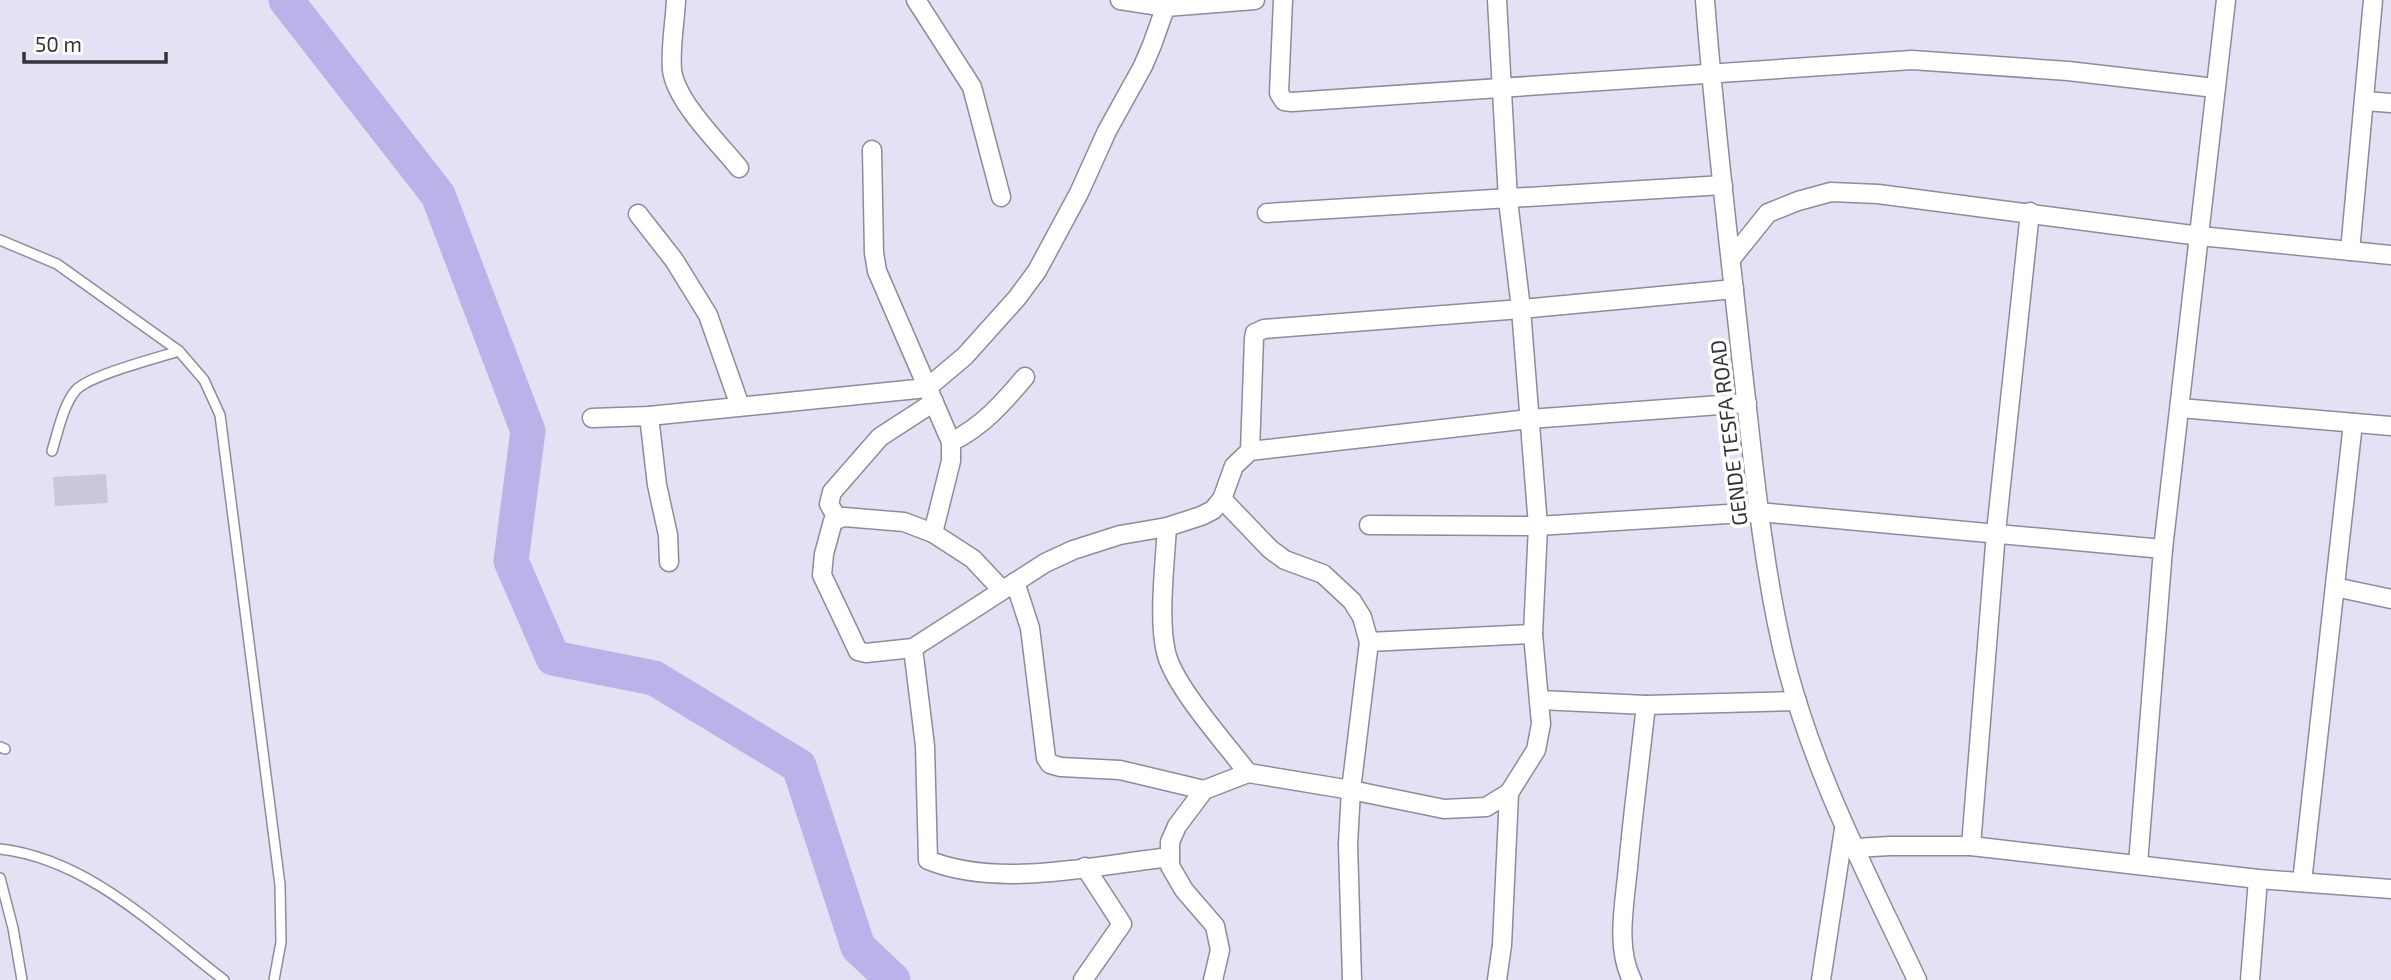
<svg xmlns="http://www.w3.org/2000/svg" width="2391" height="980" font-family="'Exo 2',sans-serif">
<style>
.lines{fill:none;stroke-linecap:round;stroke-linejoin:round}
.river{stroke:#bab3e9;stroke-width:35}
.building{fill:#c9c7d9}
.lane-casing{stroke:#8d8b9c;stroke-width:12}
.street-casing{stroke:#8d8b9c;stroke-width:21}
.lane{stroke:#fff;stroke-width:9}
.street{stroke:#fff;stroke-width:18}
.labels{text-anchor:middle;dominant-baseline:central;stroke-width:7;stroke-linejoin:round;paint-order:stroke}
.street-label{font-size:21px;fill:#35343b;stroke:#fff}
</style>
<rect width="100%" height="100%" fill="#e3e1f4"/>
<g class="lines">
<polyline class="river" points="286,0 438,195 528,431 511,561 553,658 654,678 799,766 858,947 893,980"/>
</g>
<polygon class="building" points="106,474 108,503 55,506 53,477"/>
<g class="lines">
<defs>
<g id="lane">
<polyline points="0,240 57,264 179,351 204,380 220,415 280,885 281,942 274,980"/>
<path d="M52,451c6,-19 11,-46 24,-61 14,-15 81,-32 103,-39"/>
<polyline points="0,747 5,749"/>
<path d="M0,849c88,10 156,79 224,131"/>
<polyline points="0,878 13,928 22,980"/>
</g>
<g id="street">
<path d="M676,0c-1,22 -6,49 -4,70 4,32 47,73 67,98"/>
<polyline points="916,0 972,87 1001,197"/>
<polyline points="1120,0 1166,7 1255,0"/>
<polyline points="1283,0 1279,93 1284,101 1292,102 1912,60 2068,71 2215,88"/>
<polyline points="1497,0 1508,200 1521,309 1538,526 1533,634 1541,724 1536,750 1509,793 1502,945 1497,980"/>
<path d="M1705,0c9,121 24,243 37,364 11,94 19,190 40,283 27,117 84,225 135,333"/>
<polyline points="2365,101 2391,103"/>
<polyline points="872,150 874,253 877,271 951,442 951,461 933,533 973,559 1002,590"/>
<polyline points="1267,213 1723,185"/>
<polyline points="638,214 674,260 708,315 740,406"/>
<polyline points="2350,251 2373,0"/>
<polyline points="1731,259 1768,213 1798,201 1831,192 1878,194 2200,236 2391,255"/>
<polyline points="2180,408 2391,426"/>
<polyline points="649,416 657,485 668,535 669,562"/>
<polyline points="592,418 649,416 927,388 965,356 1017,298 1037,271 1079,193 1107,131 1143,66 1152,45 1168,0"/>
<path d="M951,442c31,-15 52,-39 74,-65"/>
<polyline points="1250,451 1254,338 1255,333 1264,329 1521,309 1734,289"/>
<polyline points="1222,499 1270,549 1285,560 1323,574 1352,601 1362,617 1369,642 1351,790 1348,844 1352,980"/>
<polyline points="837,518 829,504 832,492 880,437 934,402"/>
<polyline points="1369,525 1538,526 1759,512 2163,549"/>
<path d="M1167,527c-2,35 -9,92 -1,125 7,33 60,92 82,121"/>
<polyline points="933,533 904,522 844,517 833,521 824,554 822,575 858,651 866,653 913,648 1045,563 1073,550 1120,535 1167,527 1201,516 1213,510 1222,499 1234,466 1250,451 1529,419 1747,403"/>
<polyline points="1015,582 1030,628 1046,758 1050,764 1061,767 1120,770 1204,790"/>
<polyline points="2335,587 2391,599"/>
<polyline points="1369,642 1533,634"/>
<path d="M913,648l12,98 3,114c71,29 168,5 242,-3"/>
<polyline points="1540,700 1646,705 1797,701"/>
<polyline points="1971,846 1996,532 2030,212"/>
<polyline points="1855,848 1890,846 1971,846 2258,879 2391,889"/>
<polyline points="2138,864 2163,549 2226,0"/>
<polyline points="2302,882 2353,423"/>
<polyline points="1083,980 1122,924 1085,867"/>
<polyline points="1213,980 1220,950 1215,926 1184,890 1170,866 1170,842 1177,826 1204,790 1248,773 1351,790 1444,809 1486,807 1509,793"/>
<path d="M1632,980c-17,-33 -7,-78 -4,-113 5,-54 12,-108 18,-162"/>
<polyline points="1821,980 1844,829"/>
<polyline points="2250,980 2258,879"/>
</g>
</defs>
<use href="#lane" class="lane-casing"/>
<use href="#street" class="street-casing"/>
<use href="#lane" class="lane"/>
<use href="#street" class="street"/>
</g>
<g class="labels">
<g class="street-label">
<text transform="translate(1728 433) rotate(-97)">GENDE TESFA ROAD</text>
</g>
</g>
<path d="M24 52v10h142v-10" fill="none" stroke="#35343b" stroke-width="3.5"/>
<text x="35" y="52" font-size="21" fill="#35343b" stroke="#ffffff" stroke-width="5" paint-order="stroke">50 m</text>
</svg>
